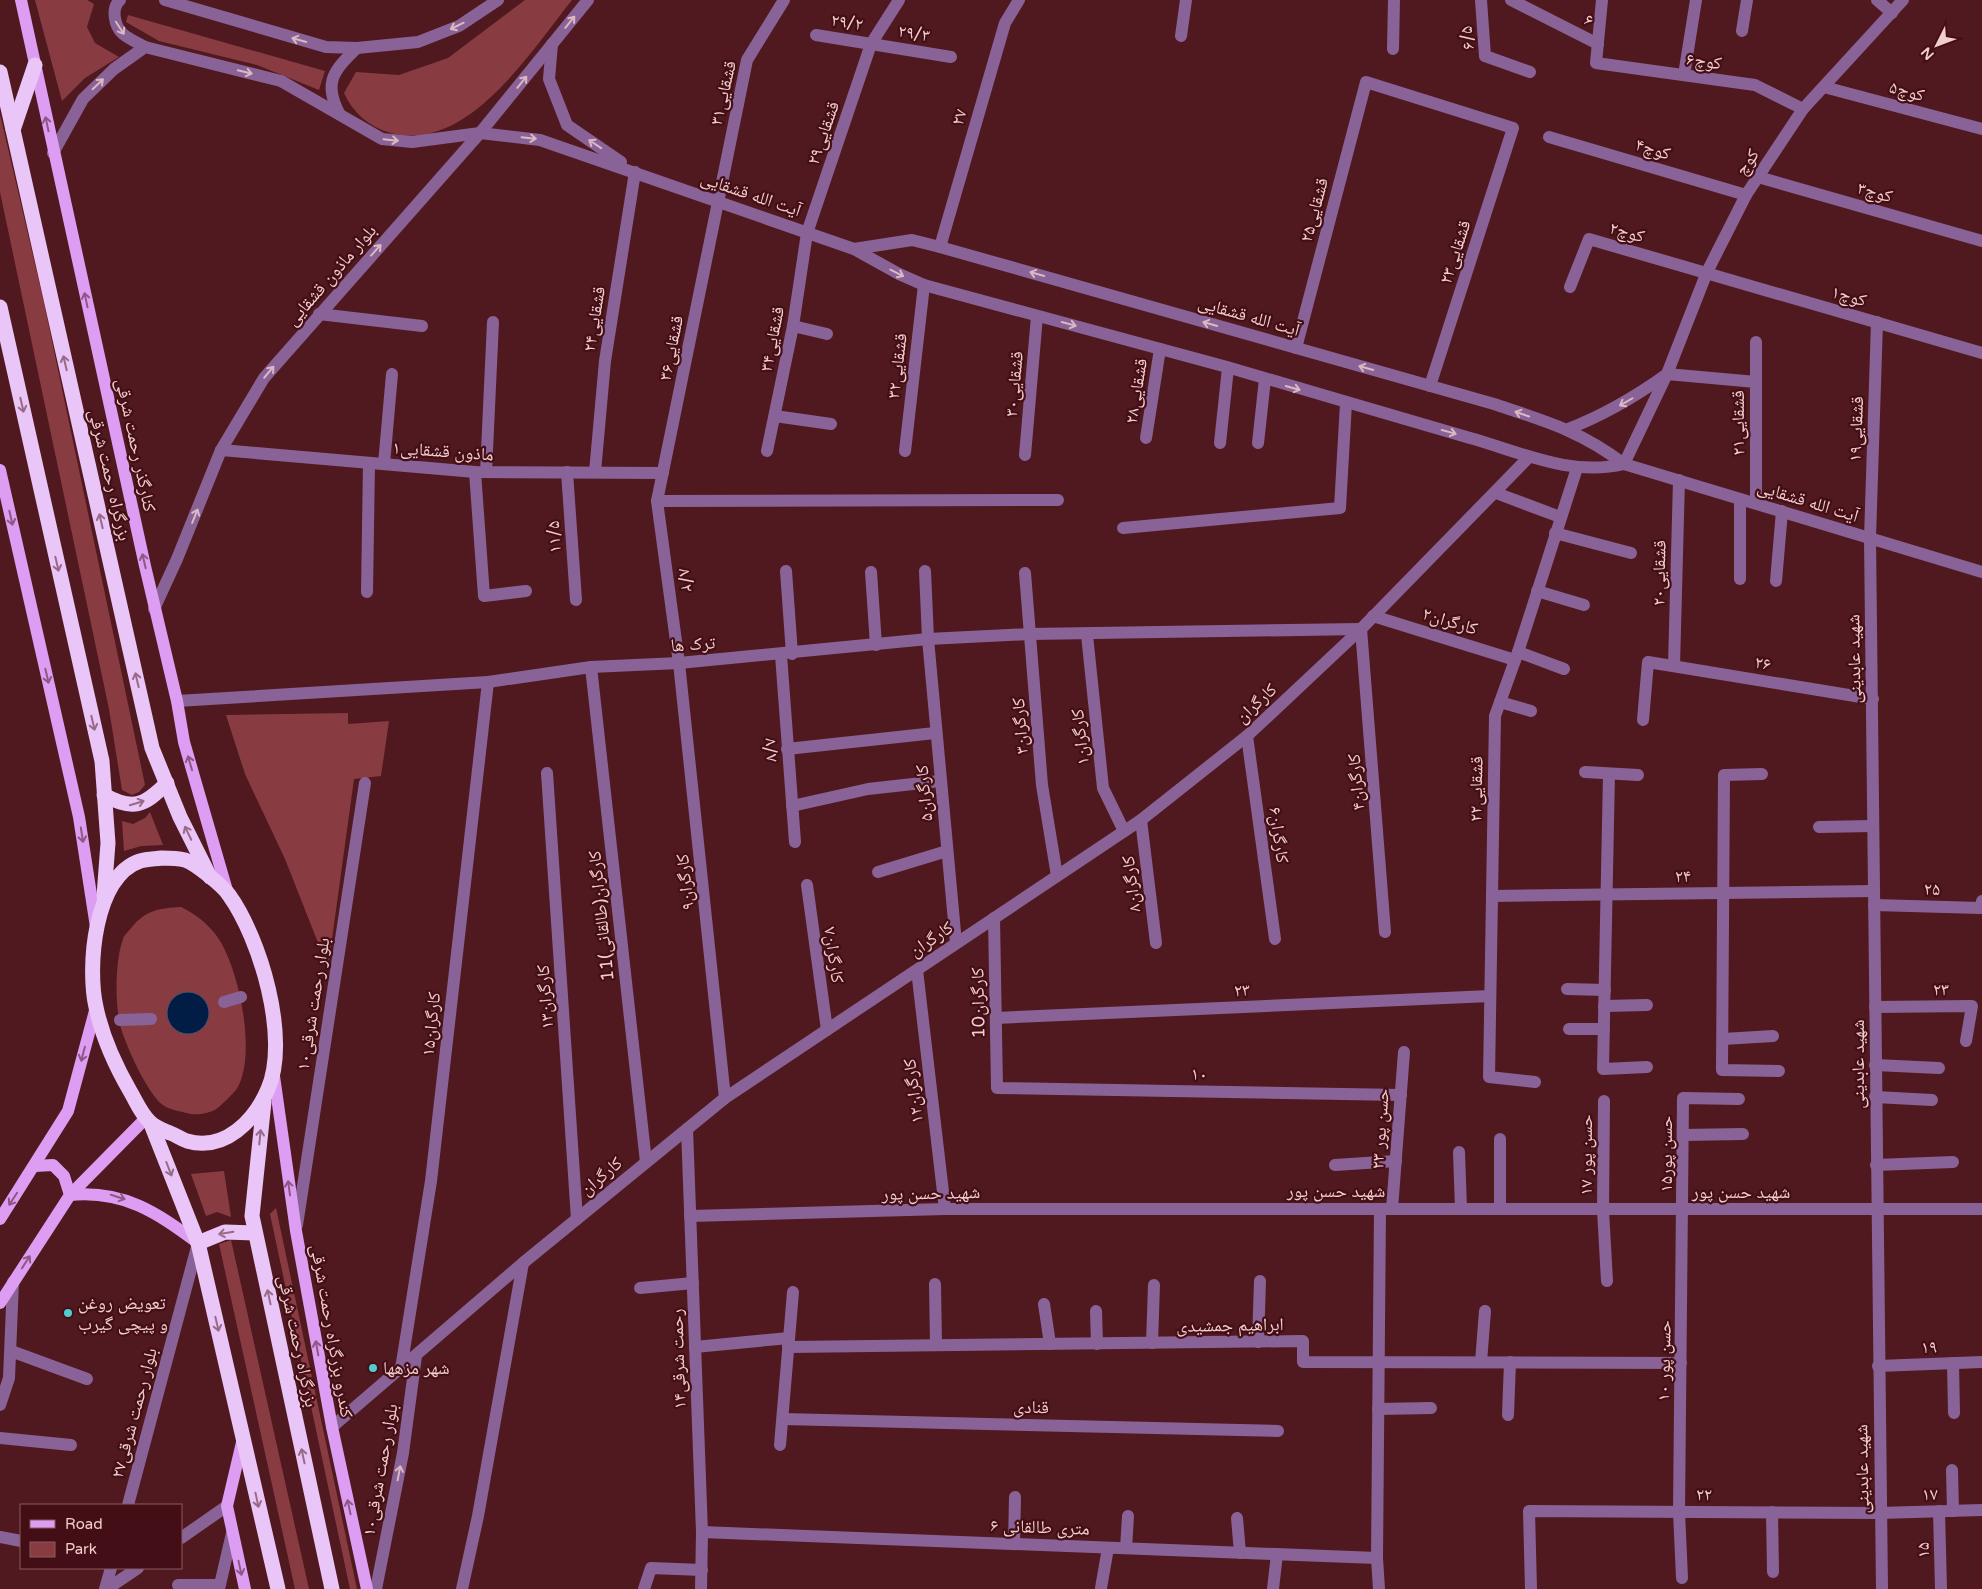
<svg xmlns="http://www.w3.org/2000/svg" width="1982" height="1589" font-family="'Varela Round','Noto Naskh Arabic',sans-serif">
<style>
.green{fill:#893b42}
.water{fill:#011d45;stroke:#49526e}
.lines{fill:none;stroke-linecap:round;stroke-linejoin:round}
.minor{stroke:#896397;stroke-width:12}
.major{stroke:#dc9df2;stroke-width:12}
.highway{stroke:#eac5f7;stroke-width:15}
.oneway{stroke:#dcb8c2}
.oneway2{stroke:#905684}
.oneway3{stroke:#976a86}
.poi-dot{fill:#52cdcf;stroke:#440e16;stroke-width:2}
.labels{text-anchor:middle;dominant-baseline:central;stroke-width:4.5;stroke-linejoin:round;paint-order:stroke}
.street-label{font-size:18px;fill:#f1cdcd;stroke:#440e16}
.poi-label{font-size:18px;fill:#f1cdcd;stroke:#440e16;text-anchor:start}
</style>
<rect width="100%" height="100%" fill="#50191f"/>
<g class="green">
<polygon points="35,0 87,0 94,4 87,27 95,43 119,57 85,78 62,101"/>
<path d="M525,0h47c-41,51 -104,153 -181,133 -22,-6 -38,-20 -47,-40l12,-21 43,3 49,-17z"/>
<polygon points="128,15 325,71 319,90 257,65 159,41 126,22"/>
<polygon points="0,114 44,303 145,785 139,792 132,795 122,790 109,709 0,192"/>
<polygon points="348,713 348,724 389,721 381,776 354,779 328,968 285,859 245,774 226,715"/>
<polygon points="150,812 163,845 141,846 124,851 122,821 133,824 145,818"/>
<path d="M181,907c14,7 25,15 35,28 23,30 42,123 20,155 -5,6 -11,11 -16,16 -7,7 -20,9 -29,8 -7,-2 -22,-4 -28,-9 -15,-10 -38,-61 -43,-80 -5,-22 -5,-64 3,-86 1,-4 6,-8 9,-12 14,-17 28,-19 49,-20z"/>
<polygon points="224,1171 231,1217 217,1212 206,1216 191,1174"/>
<polygon points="276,1208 357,1589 350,1589 270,1214"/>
<polygon points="231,1240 309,1589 295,1589 219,1244"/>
</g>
<circle class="water" cx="188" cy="1013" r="21"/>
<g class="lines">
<g class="minor">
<path d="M120,0c-9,8 -6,26 3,34 6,5 15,9 22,13"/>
<polyline points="165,0 326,47 357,48 418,42 459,26 498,0"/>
<polyline points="1481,0 1485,56 1530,72"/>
<polyline points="1511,0 1598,44"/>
<polyline points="1602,0 1596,63 1755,85 1803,109"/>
<polyline points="1877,0 1892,13"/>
<polyline points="1742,31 1747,0"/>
<polyline points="816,35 951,57"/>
<polyline points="1181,36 1186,0"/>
<polyline points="552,44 549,79 567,125 621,162"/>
<polyline points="1393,49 1394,0"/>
<polyline points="1684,75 1696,0"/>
<polyline points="1824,87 1982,129"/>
<path d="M339,113c-16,-31 -5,-43 18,-65"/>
<polyline points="1549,137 1746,195"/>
<path d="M53,153l30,-54 31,-30 31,-22 136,34 101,58 30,3 68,-9 60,7 314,109 45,25 25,11c101,27 202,54 303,82 81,23 162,48 243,71 51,14 100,39 154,26"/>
<polyline points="1758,177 1982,241"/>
<polyline points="940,247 1005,23 1019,0"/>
<path d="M854,249l58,-9 28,7 554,157c51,17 87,27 130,60l358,108"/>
<polyline points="1570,287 1589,239 1982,353"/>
<polyline points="319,314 422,326"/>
<polyline points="1877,322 1870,538 1882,1589"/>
<polyline points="793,326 827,334"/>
<polyline points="1756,342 1756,503"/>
<polyline points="1296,348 1366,82 1513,128 1430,386"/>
<polyline points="1667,374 1756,382"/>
<polyline points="775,416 831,424"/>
<path d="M1568,429c36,-14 67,-32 99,-55"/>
<polyline points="1146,438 1160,349"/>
<polyline points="1220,443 1228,368"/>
<polyline points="1258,443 1265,379"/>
<polyline points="221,450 475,472 663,473"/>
<polyline points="767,451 793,326 807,233 871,44 899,0"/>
<polyline points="905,451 924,285"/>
<polyline points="1025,455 1037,316"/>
<polyline points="384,464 392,374"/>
<polyline points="1624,464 1667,374 1707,272 1746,195 1803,109 1903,0"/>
<polyline points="475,472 484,596 526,591"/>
<polyline points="486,472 493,322"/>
<polyline points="567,472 576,600"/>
<polyline points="595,472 605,361 635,172"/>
<polyline points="1496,493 1560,517"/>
<polyline points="1740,499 1740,579"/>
<polyline points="657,501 1058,500"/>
<polyline points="1123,528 1340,508 1346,403"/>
<polyline points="1555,533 1631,553"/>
<polyline points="786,571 792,654"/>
<polyline points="925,571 928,639 956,943"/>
<polyline points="871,572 876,645"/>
<polyline points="1025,573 1042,785 1057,876"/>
<polyline points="1776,581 1782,511"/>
<polyline points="1537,591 1584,605"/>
<polyline points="367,592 369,463"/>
<polyline points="154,609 177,559 221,450 264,378 480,133 588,0"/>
<polyline points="1373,616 1515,660"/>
<polyline points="1087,635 1103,788 1124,831"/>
<polyline points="1518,652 1564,669"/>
<polyline points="781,655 795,842"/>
<polyline points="1674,666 1679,480"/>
<polyline points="591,667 646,1162"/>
<polyline points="177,701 488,682 591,667 679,663 928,639 1030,634 1361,629 1385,932"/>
<polyline points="1500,702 1531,711"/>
<polyline points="1643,720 1648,662 1873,699"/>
<polyline points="1247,736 1275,939"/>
<polyline points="787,749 935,733"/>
<polyline points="1585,772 1638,775"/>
<polyline points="547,773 577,1219"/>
<polyline points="1609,774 1603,1069 1647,1067"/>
<polyline points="1762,774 1724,775 1722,1070 1779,1071"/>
<polyline points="792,806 868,789 940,781"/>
<polyline points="1141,820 1156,943"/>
<polyline points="1819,827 1873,826"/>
<polyline points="878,872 947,851"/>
<polyline points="807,885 827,1030"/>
<polyline points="1492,896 1874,891"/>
<polyline points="1874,905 1981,908 1982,901"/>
<polyline points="994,918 997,1088 1401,1095"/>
<polyline points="917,970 945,1209"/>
<polyline points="1567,989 1605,990"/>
<polyline points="224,1002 241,997"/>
<polyline points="1604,1006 1647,1005"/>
<polyline points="1875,1007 1972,1006 1966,1041"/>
<polyline points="996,1018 1490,996"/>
<polyline points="120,1020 151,1019"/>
<polyline points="1569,1029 1604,1029"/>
<polyline points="1723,1039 1773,1036"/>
<polyline points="1875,1065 1939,1068"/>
<polyline points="1535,1082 1489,1077 1495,716 1518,652 1577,468"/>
<polyline points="1875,1097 1932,1100"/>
<polyline points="725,1098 679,663 657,501 747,60 784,0"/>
<polyline points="1604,1101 1603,1210 1607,1281"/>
<polyline points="687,1129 702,1532 701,1589"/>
<polyline points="1683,1135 1743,1134"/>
<polyline points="1459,1152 1461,1209"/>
<polyline points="1335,1165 1396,1161"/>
<polyline points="1876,1165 1953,1162"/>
<polyline points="1392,1209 1404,1052"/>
<polyline points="1500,1209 1500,1139"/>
<polyline points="690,1216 945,1209 1982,1209"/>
<polyline points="297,1225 365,783"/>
<polyline points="935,1284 936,1345"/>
<polyline points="640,1288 693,1283"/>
<polyline points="1044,1304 1050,1344"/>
<polyline points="1096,1311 1097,1344"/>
<polyline points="1258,1342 1260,1281"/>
<polyline points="1152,1343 1154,1285"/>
<polyline points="695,1347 789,1338"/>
<polyline points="788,1347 1303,1341 1303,1362 1681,1363"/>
<polyline points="11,1351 87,1379"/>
<polyline points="1481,1362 1485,1311"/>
<polyline points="1953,1363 1954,1413"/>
<polyline points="1878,1366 1982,1362"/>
<polyline points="401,1369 431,1181 488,682"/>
<polyline points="0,1405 9,1378 13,1282"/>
<polyline points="1378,1409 1431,1408"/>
<polyline points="1508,1415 1510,1362"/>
<polyline points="783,1419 1278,1431"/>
<polyline points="332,1427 523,1263 725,1098 1141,820 1247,736 1361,629 1529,457"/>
<polyline points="0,1438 71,1445"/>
<polyline points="780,1445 793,1292"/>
<polyline points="1952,1470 1953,1511"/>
<polyline points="128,1505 198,1243"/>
<polyline points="1939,1511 1941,1589"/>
<polyline points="1772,1512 1773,1572"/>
<polyline points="1237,1518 1240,1553"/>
<polyline points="702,1532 1377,1558"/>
<polyline points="0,1537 21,1541"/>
<polyline points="181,1538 227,1506"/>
<polyline points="1014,1544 1015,1497"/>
<polyline points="1126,1548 1128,1516"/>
<polyline points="1682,1578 1679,1512 1683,1098 1739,1099"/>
<polyline points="178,1585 219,1585"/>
<polyline points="1101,1588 1108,1548"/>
<polyline points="105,1589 111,1568"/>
<polyline points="107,1589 138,1568"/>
<polyline points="219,1589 232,1533"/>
<polyline points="376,1589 403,1453 416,1356"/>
<polyline points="462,1589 478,1516 523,1263"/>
<polyline points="644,1589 651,1568 702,1570"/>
<polyline points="1273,1589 1277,1554"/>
<polyline points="1379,1589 1377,1558 1380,1209"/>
<polyline points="1531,1589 1529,1511 1880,1513 1982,1510"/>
</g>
<g class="major">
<polyline points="21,0 145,566 177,701 184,742 228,894"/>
<polyline points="0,470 79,817 96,927"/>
<polyline points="274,1076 296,1231 332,1427 367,1589"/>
<path d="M35,1166l18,-1 11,11 6,19c54,-5 86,17 128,48"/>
<polyline points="0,1219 68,1111 96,1007"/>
<polyline points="0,1303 70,1195 146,1118"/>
<polyline points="243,1438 227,1506 245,1589"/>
</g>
<g class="highway">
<polyline points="0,72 152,748 180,817 210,877"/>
<polyline points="13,130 35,65"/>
<polyline points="0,307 102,761 108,843 104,896"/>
<path d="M104,795c29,16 40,11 63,-12"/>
<path d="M162,858c8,0 15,0 23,2 10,3 38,26 44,35 31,43 61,143 39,194 -13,31 -43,63 -81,52 -6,-2 -11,-6 -17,-8 -7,-3 -14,-5 -20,-11 -9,-8 -14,-21 -20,-31 -15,-26 -28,-55 -34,-84 -9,-39 -2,-131 44,-146 7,-2 15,-2 22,-3z"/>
<polyline points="264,1102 252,1216 332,1589"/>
<polyline points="151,1124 198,1243 278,1589"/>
<polyline points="198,1243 225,1232 255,1233"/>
</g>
</g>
<defs><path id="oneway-shaft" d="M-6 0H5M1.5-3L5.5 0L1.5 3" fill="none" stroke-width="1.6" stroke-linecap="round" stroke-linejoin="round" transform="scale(1.25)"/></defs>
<g class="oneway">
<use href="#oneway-shaft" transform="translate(570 22) rotate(-51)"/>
<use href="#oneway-shaft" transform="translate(457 26) rotate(154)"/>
<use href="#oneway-shaft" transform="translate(120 28) rotate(57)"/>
<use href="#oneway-shaft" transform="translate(299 40) rotate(-164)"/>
<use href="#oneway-shaft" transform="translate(245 72) rotate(14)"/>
<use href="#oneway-shaft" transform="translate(522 82) rotate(-51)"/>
<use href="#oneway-shaft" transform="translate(98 84) rotate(-44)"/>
<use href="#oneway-shaft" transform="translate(529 138) rotate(6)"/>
<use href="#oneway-shaft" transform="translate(391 140) rotate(6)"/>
<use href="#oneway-shaft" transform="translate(595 144) rotate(-146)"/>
<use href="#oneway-shaft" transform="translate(376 250) rotate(-48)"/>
<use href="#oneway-shaft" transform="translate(897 273) rotate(27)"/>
<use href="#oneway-shaft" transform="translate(1037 274) rotate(-164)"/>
<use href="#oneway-shaft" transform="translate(1069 324) rotate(15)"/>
<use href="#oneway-shaft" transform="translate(1210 324) rotate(-164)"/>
<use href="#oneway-shaft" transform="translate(1366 368) rotate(-164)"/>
<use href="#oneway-shaft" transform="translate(269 372) rotate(-50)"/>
<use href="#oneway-shaft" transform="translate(1293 388) rotate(16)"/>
<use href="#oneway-shaft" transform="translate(1626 402) rotate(150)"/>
<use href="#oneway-shaft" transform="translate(1522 414) rotate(-161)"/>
<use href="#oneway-shaft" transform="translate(1449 432) rotate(15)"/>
<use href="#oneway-shaft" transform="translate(195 516) rotate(-68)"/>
<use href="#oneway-shaft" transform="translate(399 1473) rotate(-79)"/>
</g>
<g class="oneway2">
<use href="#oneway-shaft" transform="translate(47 124) rotate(-102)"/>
<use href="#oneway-shaft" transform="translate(86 300) rotate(-102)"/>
<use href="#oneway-shaft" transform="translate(11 518) rotate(77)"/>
<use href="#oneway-shaft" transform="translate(144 561) rotate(-103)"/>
<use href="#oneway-shaft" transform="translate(47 676) rotate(77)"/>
<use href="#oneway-shaft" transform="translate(190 763) rotate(-106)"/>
<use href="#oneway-shaft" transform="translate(82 835) rotate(81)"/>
<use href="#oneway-shaft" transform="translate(83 1054) rotate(105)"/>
<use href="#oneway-shaft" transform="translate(289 1188) rotate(-98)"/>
<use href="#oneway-shaft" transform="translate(118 1197) rotate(18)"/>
<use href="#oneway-shaft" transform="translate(13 1199) rotate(123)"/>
<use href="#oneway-shaft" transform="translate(26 1262) rotate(-57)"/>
<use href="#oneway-shaft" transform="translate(317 1348) rotate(-100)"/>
<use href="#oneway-shaft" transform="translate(349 1507) rotate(-102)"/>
<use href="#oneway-shaft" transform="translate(240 1568) rotate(78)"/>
</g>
<g class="oneway3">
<use href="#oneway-shaft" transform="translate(65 363) rotate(-103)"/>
<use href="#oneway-shaft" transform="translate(22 405) rotate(77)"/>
<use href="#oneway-shaft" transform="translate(101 521) rotate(-103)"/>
<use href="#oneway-shaft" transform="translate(57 564) rotate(77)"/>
<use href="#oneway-shaft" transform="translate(137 680) rotate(-103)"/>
<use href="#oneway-shaft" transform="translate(93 723) rotate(77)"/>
<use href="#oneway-shaft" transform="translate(137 803) rotate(-17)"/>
<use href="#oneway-shaft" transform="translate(188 833) rotate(-116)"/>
<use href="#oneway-shaft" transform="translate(260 1137) rotate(-84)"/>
<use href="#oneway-shaft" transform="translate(169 1169) rotate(69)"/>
<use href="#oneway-shaft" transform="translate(226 1233) rotate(170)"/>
<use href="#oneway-shaft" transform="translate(269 1297) rotate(-102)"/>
<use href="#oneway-shaft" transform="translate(217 1324) rotate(77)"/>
<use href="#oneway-shaft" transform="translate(303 1456) rotate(-102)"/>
<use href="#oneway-shaft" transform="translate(257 1500) rotate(78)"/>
</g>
<g class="poi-dot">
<circle cx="68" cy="1313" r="5"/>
<circle cx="373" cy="1368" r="5"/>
</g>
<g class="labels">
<g class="street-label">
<text transform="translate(1589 20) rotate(26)">۶</text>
<text transform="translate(847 22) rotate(9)">۲۹/۲</text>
<text transform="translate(914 33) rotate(9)">۲۹/۳</text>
<text transform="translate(1467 38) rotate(-96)">۶/۵</text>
<text transform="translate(1704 61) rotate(8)">کوچ۶</text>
<text transform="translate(1907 91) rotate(15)">۵کوچ</text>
<text transform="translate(723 93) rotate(-77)">۳۱قشقایی</text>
<text transform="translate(959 117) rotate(-74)">۲۷</text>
<text transform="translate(823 133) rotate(-71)">قشقایی۲۹</text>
<text transform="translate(1653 149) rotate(17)">کوچ۴</text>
<text transform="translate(1747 162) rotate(-56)">کوچ</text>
<text transform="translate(1875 192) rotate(16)">۳کوچ</text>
<text transform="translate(751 194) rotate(19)">آیت الله قشقایی</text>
<text transform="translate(1314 210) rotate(-75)">قشقایی۲۵</text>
<text transform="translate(1627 232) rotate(16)">کوچ۲</text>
<text transform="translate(1455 252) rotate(-72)">قشقایی۲۳</text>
<text transform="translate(331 275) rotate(-49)">بلوار ماذون قشقایی</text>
<text transform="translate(1849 296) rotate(16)">کوچ۱</text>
<text transform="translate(1249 316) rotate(16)">آیت الله قشقایی</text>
<text transform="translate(594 319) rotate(-81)">قشقایی۲۴</text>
<text transform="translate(772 339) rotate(-79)">قشقایی۳۴</text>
<text transform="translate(671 348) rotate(-79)">قشقایی۳۶</text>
<text transform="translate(897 366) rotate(-83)">قشقایی۳۲</text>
<text transform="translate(1014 384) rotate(-85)">قشقایی۳۰</text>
<text transform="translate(1136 391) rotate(-81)">قشقایی۲۸</text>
<text transform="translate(1738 423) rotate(-90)">قشقایی۲۱</text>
<text transform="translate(1856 429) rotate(-88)">۱۹قشقایی</text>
<text transform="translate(136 445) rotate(78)">کنارگذر رحمت شرقی</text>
<text transform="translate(443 451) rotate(4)">ماذون قشقایی۱</text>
<text transform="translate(110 475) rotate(77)">بزرگراه رحمت شرقی</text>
<text transform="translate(1808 501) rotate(17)">آیت الله قشقایی</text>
<text transform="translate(554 537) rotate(-94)">۱۱/۵</text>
<text transform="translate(1659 573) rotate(-89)">۲۰قشقایی</text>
<text transform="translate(686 580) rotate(82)">۸/۲</text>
<text transform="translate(1450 621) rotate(17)">کارگران۲</text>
<text transform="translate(693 644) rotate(-4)">ترک ها</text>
<text transform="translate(1854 659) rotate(-91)">شهید عابدینی</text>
<text transform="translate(1763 663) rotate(9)">۲۶</text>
<text transform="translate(1256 703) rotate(-43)">کارگران</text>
<text transform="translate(1020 726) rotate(-94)">کارگران۳</text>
<text transform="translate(1080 737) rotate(-96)">۱کارگران</text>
<text transform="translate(770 750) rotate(-94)">۸/۷</text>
<text transform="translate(1356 782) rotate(-95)">کارگران۴</text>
<text transform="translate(1476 789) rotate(-89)">۲۲قشقایی</text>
<text transform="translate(924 793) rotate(-95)">کارگران۵</text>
<text transform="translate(1279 835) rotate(82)">۶کارگران</text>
<text transform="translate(1683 876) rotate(-1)">۲۴</text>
<text transform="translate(685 882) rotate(-96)">کارگران۹</text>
<text transform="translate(1131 884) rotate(-97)">کارگران۸</text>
<text transform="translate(1932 889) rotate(1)">۲۵</text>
<text transform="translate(601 916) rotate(-96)">11کارگران(طالقانی)</text>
<text transform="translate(931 939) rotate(-34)">کارگران</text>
<text transform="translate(834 955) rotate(82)">کارگران۷</text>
<text x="1941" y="989">۲۳</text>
<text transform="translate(1242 990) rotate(-3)">۲۳</text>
<text transform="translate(545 997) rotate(-94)">کارگران۱۳</text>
<text transform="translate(978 1003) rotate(-91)">10کارگران</text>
<text transform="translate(313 1004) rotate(-81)">۱۰بلوار رحمت شرقی</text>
<text transform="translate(431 1024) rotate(-84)">۱۵کارگران</text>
<text transform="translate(1858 1064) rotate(-90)">شهید عابدینی</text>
<text transform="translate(1199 1074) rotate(1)">۱۰</text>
<text transform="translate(913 1091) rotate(-97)">۱۲کارگران</text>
<text transform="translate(1380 1129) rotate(-86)">۲۳ حسن پور</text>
<text transform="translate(1666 1154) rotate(-90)">حسن پور۱۵</text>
<text transform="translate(1586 1155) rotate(-90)">۱۷ حسن پور</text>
<text transform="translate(601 1176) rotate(-40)">کارگران</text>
<text x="1336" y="1191">شهید حسن پور</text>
<text x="1741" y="1192">شهید حسن پور</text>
<text transform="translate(931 1193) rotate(-1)">شهید حسن پور</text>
<text transform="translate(1230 1325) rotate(-1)">ابراهیم جمشیدی</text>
<text transform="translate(332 1331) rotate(80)">کندرو بزرگراه رحمت شرقی</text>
<text transform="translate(298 1341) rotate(78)">بزرگراه رحمت شرقی</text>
<text transform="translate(1929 1347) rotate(-2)">۱۹</text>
<text transform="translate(678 1359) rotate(-92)">۱۴رحمت شرقی</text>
<text transform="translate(1664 1361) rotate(-89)">۱۰ حسن پور</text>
<text transform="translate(1031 1407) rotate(1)">قنادی</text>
<text transform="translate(134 1413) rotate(-75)">بلوار رحمت شرقی۲۷</text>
<text transform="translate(1862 1469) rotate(-91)">شهید عابدینی</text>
<text transform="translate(380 1470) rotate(-80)">بلوار رحمت شرقی۱۰</text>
<text x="1704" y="1494">۲۲</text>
<text transform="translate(1930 1494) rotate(-1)">۱۷</text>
<text transform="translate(1040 1527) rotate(2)">۶ متری طالقانی</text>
<text transform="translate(1923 1550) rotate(-91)">۱۵</text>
</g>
<g class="poi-label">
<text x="78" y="1303">تعویض روغن<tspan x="78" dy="21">و پیچی گیرب</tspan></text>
<text x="383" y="1368">شهر مزهها</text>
</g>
</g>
<rect x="20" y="1504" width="162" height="65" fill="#440e16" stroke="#895a5f"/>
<rect x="30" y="1520" width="25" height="8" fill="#dc9df2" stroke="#895a5f"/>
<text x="65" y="1529" font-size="15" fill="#f1cdcd">Road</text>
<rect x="30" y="1542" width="25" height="15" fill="#893b42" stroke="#895a5f"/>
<text x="65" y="1554" font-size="15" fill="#f1cdcd">Park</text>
<g transform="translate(1937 45) rotate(228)" stroke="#440e16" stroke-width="4" paint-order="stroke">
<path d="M0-4L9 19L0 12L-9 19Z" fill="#f1cdcd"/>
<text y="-8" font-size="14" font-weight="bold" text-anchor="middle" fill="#f1cdcd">N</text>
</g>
</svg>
